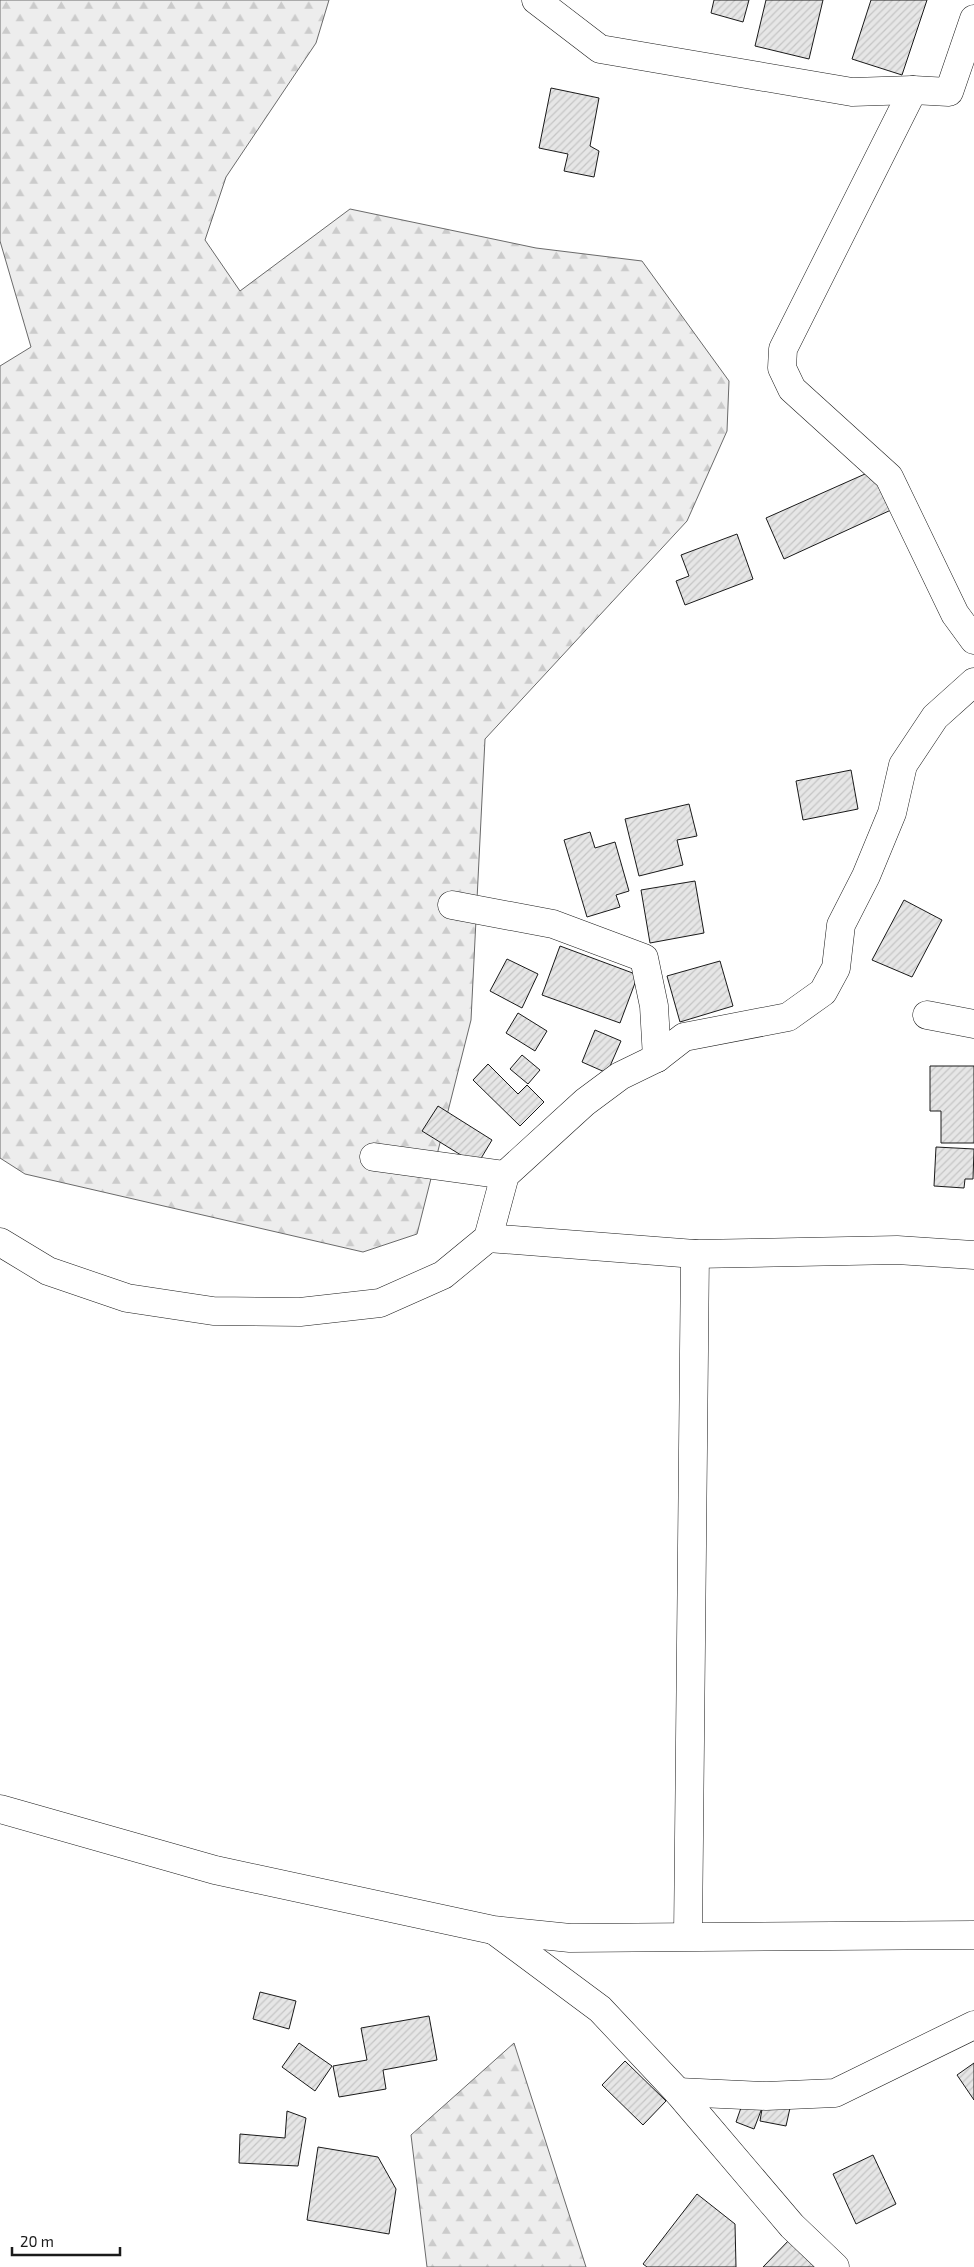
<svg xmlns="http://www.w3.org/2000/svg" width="974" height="2267" font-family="'Exo 2',sans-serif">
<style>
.forest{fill:url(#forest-firs);stroke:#6a6a6a}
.building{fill:url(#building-hatch);stroke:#1a1a1a}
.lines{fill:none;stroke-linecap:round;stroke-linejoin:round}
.minor-casing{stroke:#1a1a1a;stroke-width:29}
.minor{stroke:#fff;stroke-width:28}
</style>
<defs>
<pattern id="forest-firs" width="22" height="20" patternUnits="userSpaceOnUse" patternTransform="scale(1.25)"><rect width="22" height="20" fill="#ededed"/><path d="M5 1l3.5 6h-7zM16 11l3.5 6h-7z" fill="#cbcbcb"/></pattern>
<pattern id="building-hatch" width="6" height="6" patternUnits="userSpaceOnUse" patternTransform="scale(1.25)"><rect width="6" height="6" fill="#e6e6e6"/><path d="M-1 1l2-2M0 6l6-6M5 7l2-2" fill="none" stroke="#c5c5c5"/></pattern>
</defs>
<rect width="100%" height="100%" fill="#fff"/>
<g class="forest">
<polygon points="0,0 329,0 316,43 226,177 205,240 240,291 350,209 536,248 642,261 729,381 727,431 687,521 485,739 471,1020 417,1234 363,1252 25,1174 0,1158 0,366 31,347 0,241"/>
<polygon points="514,2043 586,2267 427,2267 411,2135"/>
</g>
<g class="building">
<polygon points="714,0 749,0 743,22 711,13"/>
<polygon points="766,0 823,0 809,59 755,46"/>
<polygon points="871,0 927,0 902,75 852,59"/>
<polygon points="551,88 599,98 590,146 599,151 594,177 564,171 568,154 539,148"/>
<polygon points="874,470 891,510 784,559 766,518"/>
<polygon points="737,534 753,579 685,605 676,581 689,576 681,555"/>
<polygon points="851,770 858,809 803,820 796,781"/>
<polygon points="689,804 697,836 677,840 683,865 639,876 625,819"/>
<polygon points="590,832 595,848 615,842 629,891 616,895 620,907 587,917 564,840"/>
<polygon points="695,881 704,933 650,943 641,890"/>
<polygon points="904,900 942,920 912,977 872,960"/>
<polygon points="560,946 638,975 620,1023 542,995"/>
<polygon points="507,959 538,974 522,1008 490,991"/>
<polygon points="720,961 733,1006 680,1022 667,976"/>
<polygon points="518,1013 547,1031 535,1051 506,1033"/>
<polygon points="595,1030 621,1041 607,1073 582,1062"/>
<polygon points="522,1055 540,1070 528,1084 510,1069"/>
<polygon points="488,1064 518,1094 527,1085 544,1102 520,1126 473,1080"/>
<polygon points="930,1066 974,1066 974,1143 941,1143 941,1111 930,1111"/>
<polygon points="438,1106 492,1140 477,1165 422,1131"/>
<polygon points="936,1147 974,1149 973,1179 965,1179 964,1188 934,1186"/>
<polygon points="260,1992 296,2001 289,2029 253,2019"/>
<polygon points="429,2016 437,2060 383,2070 386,2089 339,2097 333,2066 367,2060 361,2028"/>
<polygon points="299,2043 332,2066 315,2091 282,2067"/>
<polygon points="625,2061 666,2101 643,2125 602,2085"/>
<polygon points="974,2063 974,2100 957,2075"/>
<polygon points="743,2102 762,2108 754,2129 736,2122"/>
<polygon points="763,2103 790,2108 786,2126 760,2121"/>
<polygon points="287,2111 306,2118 298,2166 239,2163 240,2134 285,2138"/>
<polygon points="318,2147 378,2157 396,2189 389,2234 307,2220"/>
<polygon points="873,2155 896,2204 856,2224 833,2174"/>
<polygon points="697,2194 735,2224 736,2267 647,2267 643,2264"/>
<polygon points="791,2238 822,2267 763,2267"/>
</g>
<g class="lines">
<defs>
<g id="minor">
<polyline points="536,0 600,49 852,92 913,90 949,92 974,19"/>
<polyline points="913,90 783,349 782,368 792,389 889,477 955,614 974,640"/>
<polyline points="452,905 553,924 644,958 654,1006 657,1058"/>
<polyline points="927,1015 974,1024"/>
<polyline points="374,1157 505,1175"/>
<polyline points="488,1238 695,1254 897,1250 974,1255"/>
<polyline points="0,1242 48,1271 127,1298 213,1311 300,1312 380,1303 443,1275 488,1238 505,1175 585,1102 620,1076 657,1058 684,1037 788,1017 823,992 836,968 841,925 866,876 892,813 903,765 935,717 974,682"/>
<polyline points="0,1809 215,1870 493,1930 570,1938 974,1935"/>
<polyline points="495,1931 600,2009 678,2092 792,2226 835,2267"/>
<polyline points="688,1936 695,1254"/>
<polyline points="678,2092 766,2096 835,2093 974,2025"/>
</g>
</defs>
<use href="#minor" class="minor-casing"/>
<use href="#minor" class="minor"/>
</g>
<path d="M12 2247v8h108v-8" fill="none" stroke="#1a1a1a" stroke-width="2.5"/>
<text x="20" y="2247" font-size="15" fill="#1a1a1a" stroke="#ffffff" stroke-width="4" paint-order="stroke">20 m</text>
</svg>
